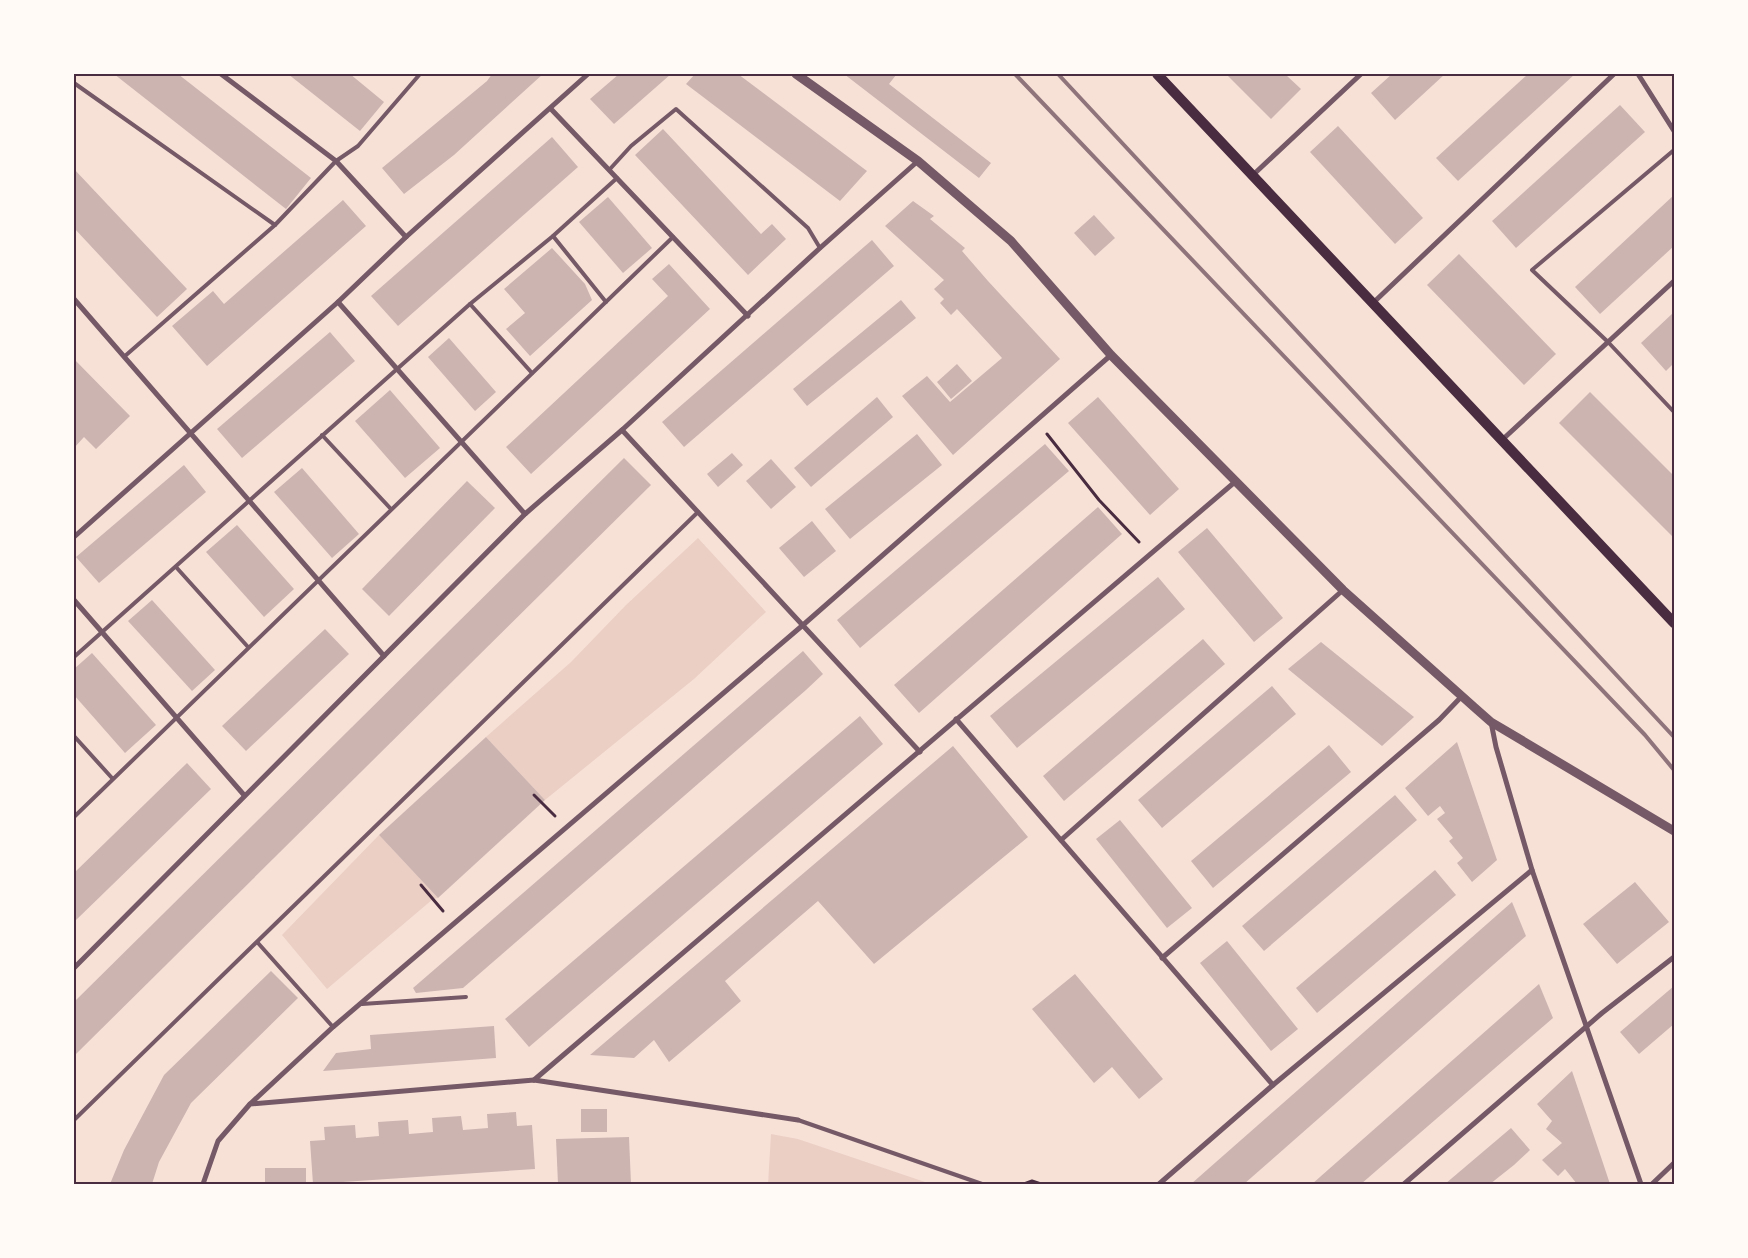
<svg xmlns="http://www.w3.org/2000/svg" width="1748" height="1258" font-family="'Fira Sans',sans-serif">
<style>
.green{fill:#ebcfc5}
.building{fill:#ccb4b1}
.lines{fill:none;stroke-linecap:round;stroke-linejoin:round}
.path{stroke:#4a2c40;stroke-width:3}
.service{stroke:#755966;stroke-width:4}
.minor{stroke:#755966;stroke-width:5}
.tertiary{stroke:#755966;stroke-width:9}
.secondary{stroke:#4a2c40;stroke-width:10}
.rail{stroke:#8f747c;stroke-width:4}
.neatline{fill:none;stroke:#4a2c40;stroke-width:2}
</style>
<rect width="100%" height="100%" fill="#f7e1d7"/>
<g class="green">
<polygon points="698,538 766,612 694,679 545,800 486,737 571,662 626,605"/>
<polygon points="379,835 438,898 433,899 327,989 282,935"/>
<polygon points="771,1134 798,1139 931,1184 768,1184"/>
</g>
<g class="building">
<polygon points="114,74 178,74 311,178 286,209"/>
<polygon points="288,74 350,74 384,102 360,131"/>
<polygon points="492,74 543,74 454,155 404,194 382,168 487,81"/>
<polygon points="619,74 671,74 614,124 590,99"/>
<polygon points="695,74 738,74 867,171 840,201 686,84"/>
<polygon points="844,74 894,74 896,75 889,84 991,163 979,178"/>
<polygon points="1226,74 1285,74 1301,89 1271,119"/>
<polygon points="1392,74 1445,74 1395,120 1371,93"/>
<polygon points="1528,74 1575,74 1458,181 1436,158"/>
<polygon points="1620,105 1645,132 1516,248 1492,221"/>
<polygon points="1338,126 1423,218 1395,244 1310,152"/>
<polygon points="663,129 761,234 772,224 786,239 748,275 635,155"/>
<polygon points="552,137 578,167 398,326 371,296"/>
<polygon points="74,169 187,289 157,317 74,228"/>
<polygon points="1674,195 1674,246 1600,314 1575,287"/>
<polygon points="608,197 652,248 623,273 579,222"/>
<polygon points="343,200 366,226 207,366 172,326 213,291 224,304"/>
<polygon points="913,201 934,216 930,219 965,248 962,251 988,281 1060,359 953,455 902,396 927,376 950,402 1002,358 957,309 951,315 940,303 944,299 934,289 944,280 885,226"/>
<polygon points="1094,215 1115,238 1095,256 1074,233"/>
<polygon points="872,240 894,266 684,447 662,422"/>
<polygon points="552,248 585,284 592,300 530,356 506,329 525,313 504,289"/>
<polygon points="1459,254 1556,354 1524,385 1427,285"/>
<polygon points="669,264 710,309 531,474 506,447 668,296 652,279"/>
<polygon points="901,300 916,318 807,406 793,389"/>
<polygon points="1674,312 1674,363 1666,371 1641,343"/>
<polygon points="330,332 355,361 242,458 217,429"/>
<polygon points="449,338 496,392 475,411 428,357"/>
<polygon points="74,359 130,416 96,449 84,437 74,448 74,417 76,415 74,413"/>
<polygon points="957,364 972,381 951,399 937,382"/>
<polygon points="390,390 440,448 405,478 355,421"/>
<polygon points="1590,392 1674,476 1674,538 1559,423"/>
<polygon points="877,397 893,417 811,487 794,468"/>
<polygon points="1098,397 1179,489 1150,515 1068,423"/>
<polygon points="917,434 942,465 850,539 825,509"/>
<polygon points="1045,444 1069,471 860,648 837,620"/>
<polygon points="732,453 743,465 718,487 707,474"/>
<polygon points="624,458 651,485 74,1056 74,1002"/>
<polygon points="771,459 796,487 771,509 746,481"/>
<polygon points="184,465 206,492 99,583 76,557"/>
<polygon points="302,468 359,534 332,558 274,492"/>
<polygon points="467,481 495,508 389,616 362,589"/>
<polygon points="1098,507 1122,534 919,713 894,685"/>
<polygon points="812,521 836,551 804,577 779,548"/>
<polygon points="237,525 294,589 264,617 206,552"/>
<polygon points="1207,528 1283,618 1254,642 1178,552"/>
<polygon points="1158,577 1185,609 1017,748 990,716"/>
<polygon points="152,600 215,670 192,691 128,621"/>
<polygon points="325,629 349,654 246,751 222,726"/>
<polygon points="1203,639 1225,664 1064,801 1043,776"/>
<polygon points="1321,642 1414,717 1382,746 1288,669"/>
<polygon points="803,651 823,674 806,690 463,988 416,993 413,988"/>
<polygon points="92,653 156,725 125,753 74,695 74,669"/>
<polygon points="1272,686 1296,714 1162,828 1138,800"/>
<polygon points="860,716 883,744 529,1047 505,1019"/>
<polygon points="486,737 545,800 438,898 379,835"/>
<polygon points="1457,742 1497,860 1472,882 1457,863 1463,858 1449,841 1453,838 1437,819 1445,813 1440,806 1428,816 1405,788"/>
<polygon points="1329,745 1351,772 1213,888 1191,861"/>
<polygon points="953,746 1028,837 874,964 818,901 725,981 741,1001 669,1062 654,1040 634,1058 590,1055"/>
<polygon points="187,763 211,789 74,922 74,873"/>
<polygon points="1395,795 1417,820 1264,951 1242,926"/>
<polygon points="1120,820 1192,908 1167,928 1096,839"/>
<polygon points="1435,870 1456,895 1317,1013 1296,988"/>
<polygon points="1635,882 1669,922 1617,964 1583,924"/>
<polygon points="1512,902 1526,936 1244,1184 1191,1184"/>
<polygon points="1227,941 1298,1029 1271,1051 1200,963"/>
<polygon points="271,971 298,998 191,1103 159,1162 152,1184 110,1184 124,1150 164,1075"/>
<polygon points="1075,974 1163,1079 1139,1099 1112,1067 1094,1083 1032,1009"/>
<polygon points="1539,984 1553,1018 1361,1184 1312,1184"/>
<polygon points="1674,986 1674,1024 1639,1054 1620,1032"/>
<polygon points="494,1026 496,1058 323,1071 336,1053 371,1049 370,1035"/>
<polygon points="1572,1071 1603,1163 1610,1184 1577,1184 1565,1169 1558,1176 1542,1160 1562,1143 1546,1129 1552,1121 1537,1104"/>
<rect x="581" y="1109" width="26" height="23"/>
<polygon points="516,1112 517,1126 532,1125 535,1169 313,1184 310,1141 325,1140 324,1127 355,1125 356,1138 379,1136 378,1122 408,1120 409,1134 433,1132 432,1118 461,1116 463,1130 488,1128 487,1114"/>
<polygon points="1511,1128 1530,1150 1514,1165 1490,1184 1445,1184"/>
<polygon points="629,1137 631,1184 558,1184 556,1139"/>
<rect x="265" y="1168" width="41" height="16"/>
</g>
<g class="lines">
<g class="path">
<polyline points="1047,434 1099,500 1139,542"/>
<polyline points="534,795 555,816"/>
<polyline points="421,885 443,911"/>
<polyline points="1024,1184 1032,1181 1041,1184"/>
</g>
<g class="service">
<polyline points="74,83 275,225"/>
<polyline points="1674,150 1532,270 1608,342 1674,412"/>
<polyline points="610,169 631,146 676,109 808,228 820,248"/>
<polyline points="553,236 606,302"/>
<polyline points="470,304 532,373"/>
<polyline points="125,356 275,225 336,161 358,146 420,74"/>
<polyline points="322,435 391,509"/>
<polyline points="176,567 248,647"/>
<polyline points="74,657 470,304 553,236 617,178"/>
<polyline points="74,736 112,778"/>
<polyline points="74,817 673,237"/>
<polyline points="258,943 333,1027"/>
<polyline points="362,1004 466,997"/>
<polyline points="74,1120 698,512"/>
<polyline points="798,1120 982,1184"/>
</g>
<g class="minor">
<polyline points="221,74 336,161 406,237"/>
<polyline points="1638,74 1674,131"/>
<polyline points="551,109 748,316"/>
<polyline points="1254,174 1361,74"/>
<polyline points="74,299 384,656"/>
<polyline points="338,302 525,514"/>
<polyline points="1373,303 1614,74"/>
<polyline points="622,430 920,752"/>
<polyline points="1502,440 1674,281"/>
<polyline points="74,537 338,302 406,237 588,74"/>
<polyline points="74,600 244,795"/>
<polyline points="956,719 1273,1085"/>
<polyline points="1491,722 1496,747 1532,870 1641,1184"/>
<polyline points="1061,840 1343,590"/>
<polyline points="1162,958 1439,720 1462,696"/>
<polyline points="74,968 525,514 622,430 820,248 918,161"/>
<polyline points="534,1080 1236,481"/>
<polyline points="250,1104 333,1027 803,625 1111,355"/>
<polyline points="203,1184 218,1141 250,1104 534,1080 798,1120"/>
<polyline points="1159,1184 1273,1085 1532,870"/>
<polyline points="1404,1184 1602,1013 1674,957"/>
<polyline points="1652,1184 1674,1163"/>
</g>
<polyline class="tertiary" points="796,74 918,161 1011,241 1111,355 1343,590 1474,707 1491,722 1674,831"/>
<polyline class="secondary" points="1157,74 1674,623"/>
<g class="rail">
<polyline points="1015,74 1645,735 1674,770"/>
<polyline points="1058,74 1674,737"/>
</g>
</g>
<rect width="1748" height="1258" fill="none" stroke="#fffaf5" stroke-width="150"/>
<rect x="75" y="75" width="1598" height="1108" class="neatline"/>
</svg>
